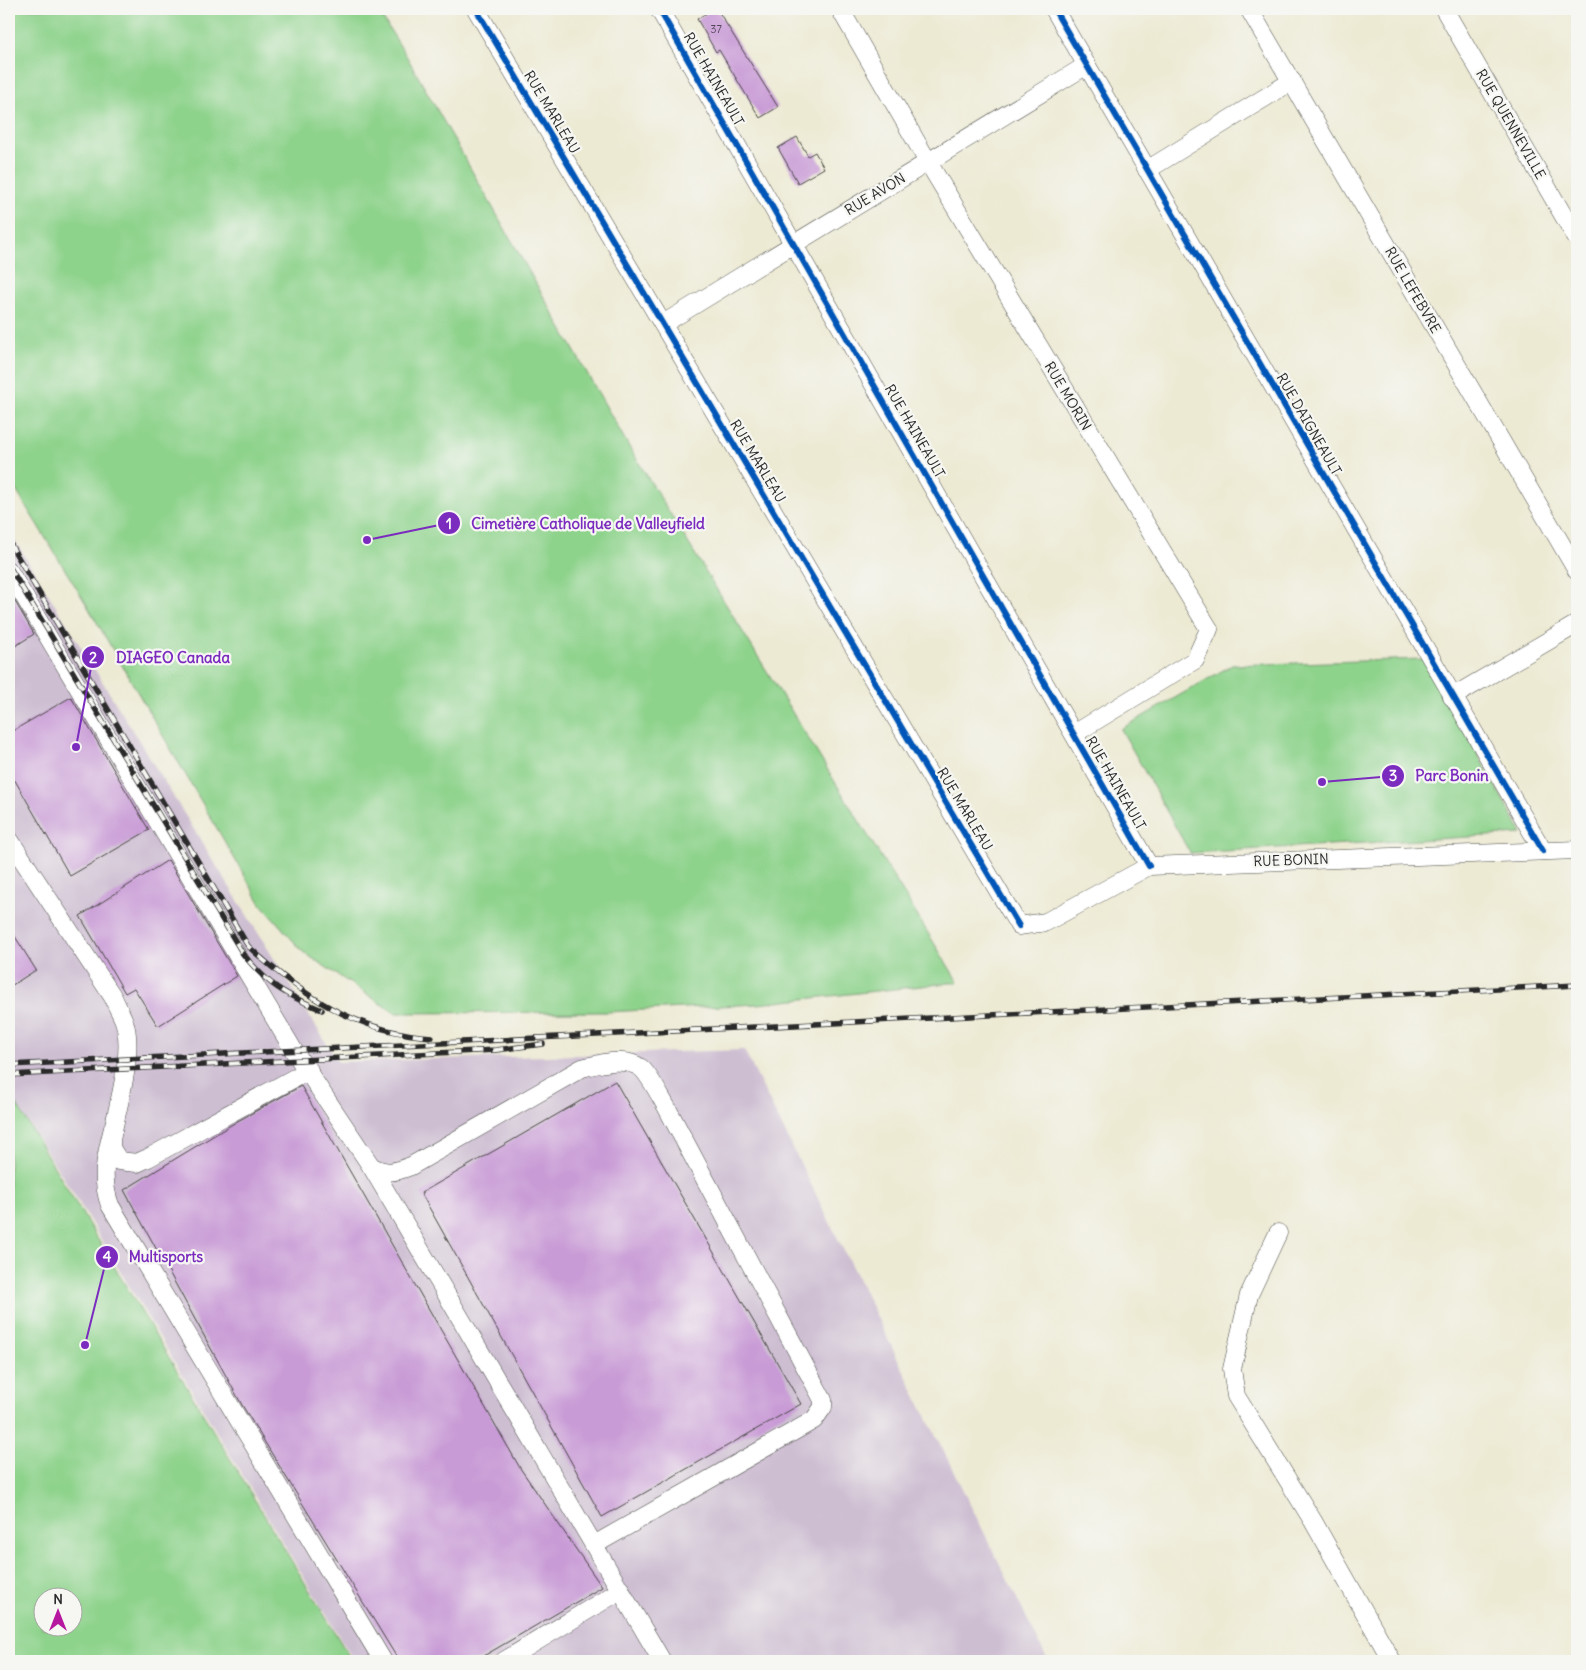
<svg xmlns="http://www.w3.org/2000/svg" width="1586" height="1670" font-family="Delius,sans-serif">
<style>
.industrial{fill:#cdbed2}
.green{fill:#8ed38c;stroke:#5c7f5c;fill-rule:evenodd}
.building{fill:#c89ad6}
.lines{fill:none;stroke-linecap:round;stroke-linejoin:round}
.minor-casing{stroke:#484844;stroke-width:19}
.minor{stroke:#fff;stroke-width:18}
.rail-casing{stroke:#2b2b2b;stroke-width:5.5}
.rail{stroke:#f6f6f2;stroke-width:4;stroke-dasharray:11;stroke-linecap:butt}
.cycleway-casing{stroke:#f6f6f2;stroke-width:9}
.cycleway{stroke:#0057b8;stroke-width:6}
.labels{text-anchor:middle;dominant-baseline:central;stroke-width:4.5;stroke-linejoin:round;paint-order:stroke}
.number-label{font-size:11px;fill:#524756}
.street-label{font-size:14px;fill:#2b2b2b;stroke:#f6f6f2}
.leader{fill:none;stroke:#7b2cbf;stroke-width:2}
.callout-dot{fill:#7b2cbf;stroke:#f6f6f2;stroke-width:2}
.mark-label{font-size:15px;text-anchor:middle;font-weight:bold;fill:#fff}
.callout-label{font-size:15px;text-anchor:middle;font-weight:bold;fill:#7b2cbf;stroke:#f6f6f2;stroke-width:4.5;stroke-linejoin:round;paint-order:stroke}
</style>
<rect width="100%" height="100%" fill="#f6f6f2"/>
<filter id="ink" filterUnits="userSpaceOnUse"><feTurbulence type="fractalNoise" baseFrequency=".02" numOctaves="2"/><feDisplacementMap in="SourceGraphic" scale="10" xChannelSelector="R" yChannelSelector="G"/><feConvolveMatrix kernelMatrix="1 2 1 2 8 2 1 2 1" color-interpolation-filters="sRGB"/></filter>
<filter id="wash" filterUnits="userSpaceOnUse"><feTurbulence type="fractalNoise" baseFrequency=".0096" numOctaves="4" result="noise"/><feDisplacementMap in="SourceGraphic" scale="20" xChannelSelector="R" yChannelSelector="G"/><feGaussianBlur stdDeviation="1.12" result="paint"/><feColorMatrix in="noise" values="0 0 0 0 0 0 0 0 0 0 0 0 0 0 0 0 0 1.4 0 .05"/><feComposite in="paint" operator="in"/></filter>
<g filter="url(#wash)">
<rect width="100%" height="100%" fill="#edead4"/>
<polygon class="industrial" points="9,531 338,1062 744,1050 1048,1661 354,1661 78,1201 9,1092"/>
<g class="green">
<polygon points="9,9 377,9 407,57 628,445 958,982 758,1004 607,1012 395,1013 303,952 261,904 85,602 9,479"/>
<polygon points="1425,659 1522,834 1190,853 1121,729 1232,665"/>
<path d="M9,1092l343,569h-343zM42,1598h30v30h-30z"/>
</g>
<g id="blocks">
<g class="building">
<polygon points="713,9 717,9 778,107 760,118 719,50 716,52 697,19"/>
<polygon points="797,137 808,156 815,152 824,168 798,183 778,148"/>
<polygon points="9,591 34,634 9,650"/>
<polygon points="71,697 149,830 70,876 9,770 9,733"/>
<polygon points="168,860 237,976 158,1026 134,988 125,993 80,916"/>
<polygon points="9,927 36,970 9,987"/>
<polygon points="615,1081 801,1404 602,1517 421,1193"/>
<polygon points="301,1086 520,1468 602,1587 475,1661 399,1661 242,1405 124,1190 236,1122"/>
</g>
</g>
</g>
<g filter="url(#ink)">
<use href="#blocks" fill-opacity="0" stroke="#484844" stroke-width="1"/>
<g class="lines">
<defs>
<g id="minor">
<polyline points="476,9 1019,926 1046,922 1149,866 1577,850"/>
<polyline points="659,9 1149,866"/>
<polyline points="840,9 928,162 1209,629 1195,660 1074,734"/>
<polyline points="1054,9 1543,851"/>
<polyline points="1249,9 1577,571"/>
<polyline points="1444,9 1577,239"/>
<polyline points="1147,170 1292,81"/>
<polyline points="663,324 1087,65"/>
<path d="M9,571l285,480 77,115c15,9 24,6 40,0l171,-98c17,-4 43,-12 59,0 8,6 20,30 26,40l156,292v7l-9,13 -220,125"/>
<polyline points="1452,697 1577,624"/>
<path d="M9,839l104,158c3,8 8,16 11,24 11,32 -7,86 -13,119v8l8,13 18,2 11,-5 161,-88"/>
<path d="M113,1128c-7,27 -13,50 -3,77l273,456"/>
<polyline points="371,1166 662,1661"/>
<polyline points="1278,1233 1249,1295 1232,1369 1236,1396 1313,1521 1392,1661"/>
<polyline points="504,1661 621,1590"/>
</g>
</defs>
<use href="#minor" class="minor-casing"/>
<use href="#minor" class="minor"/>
<defs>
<g id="rail">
<path d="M9,542l239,404c54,50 108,86 184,91"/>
<path d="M9,566l234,388c26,32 41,40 79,56"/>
<polyline points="9,1065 1577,985"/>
<polyline points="9,1075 496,1050 543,1044"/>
</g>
</defs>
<use href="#rail" class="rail-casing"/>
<use href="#rail" class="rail"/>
<defs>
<g id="cycleway">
<polyline points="476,9 1019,926"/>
<polyline points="659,9 1149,866"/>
<polyline points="1054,9 1543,851"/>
</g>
</defs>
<use href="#cycleway" class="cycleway-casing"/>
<use href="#cycleway" class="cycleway"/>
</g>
</g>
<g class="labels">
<g class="number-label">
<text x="716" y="29">37</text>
</g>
<g class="street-label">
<text transform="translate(714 79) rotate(60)">RUE HAINEAULT</text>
<text transform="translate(552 112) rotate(59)">RUE MARLEAU</text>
<text transform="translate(1511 124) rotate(60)">RUE QUENNEVILLE</text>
<text transform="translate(875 194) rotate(-31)">RUE AVON</text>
<text transform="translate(1413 290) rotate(60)">RUE LEFEBVRE</text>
<text transform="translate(1068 396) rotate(59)">RUE MORIN</text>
<text transform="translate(1309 424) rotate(60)">RUE DAIGNEAULT</text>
<text transform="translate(915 431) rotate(60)">RUE HAINEAULT</text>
<text transform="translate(758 461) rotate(59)">RUE MARLEAU</text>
<text transform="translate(1116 783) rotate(60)">RUE HAINEAULT</text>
<text transform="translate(965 809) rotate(59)">RUE MARLEAU</text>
<text transform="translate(1291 860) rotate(-2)">RUE BONIN</text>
</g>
</g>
<path class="leader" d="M367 540L449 523M76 747L93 657M1322 782L1393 776M85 1345L107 1257"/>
<g class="callout-dot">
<circle cx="367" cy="540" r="5"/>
<circle cx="76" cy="747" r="5"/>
<circle cx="1322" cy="782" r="5"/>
<circle cx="85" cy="1345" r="5"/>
<circle cx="449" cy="523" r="12"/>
<circle cx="93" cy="657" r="12"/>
<circle cx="1393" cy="776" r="12"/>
<circle cx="107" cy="1257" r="12"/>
</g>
<g class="mark-label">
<text x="449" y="529">1</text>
<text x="93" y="663">2</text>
<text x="1393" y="781">3</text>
<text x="107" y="1262">4</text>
</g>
<g class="callout-label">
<text x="588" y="529">Cimetière Catholique de Valleyfield</text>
<text x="173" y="663">DIAGEO Canada</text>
<text x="1452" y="781">Parc Bonin</text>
<text x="166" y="1262">Multisports</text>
</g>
<rect width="1586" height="1670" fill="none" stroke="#f6f6f2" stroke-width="30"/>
<g transform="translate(58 1612)"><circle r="24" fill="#f6f6f2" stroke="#a5a5a2"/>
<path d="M0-4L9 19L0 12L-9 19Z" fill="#b5179e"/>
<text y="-8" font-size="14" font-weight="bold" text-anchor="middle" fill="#2b2b2b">N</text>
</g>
</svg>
